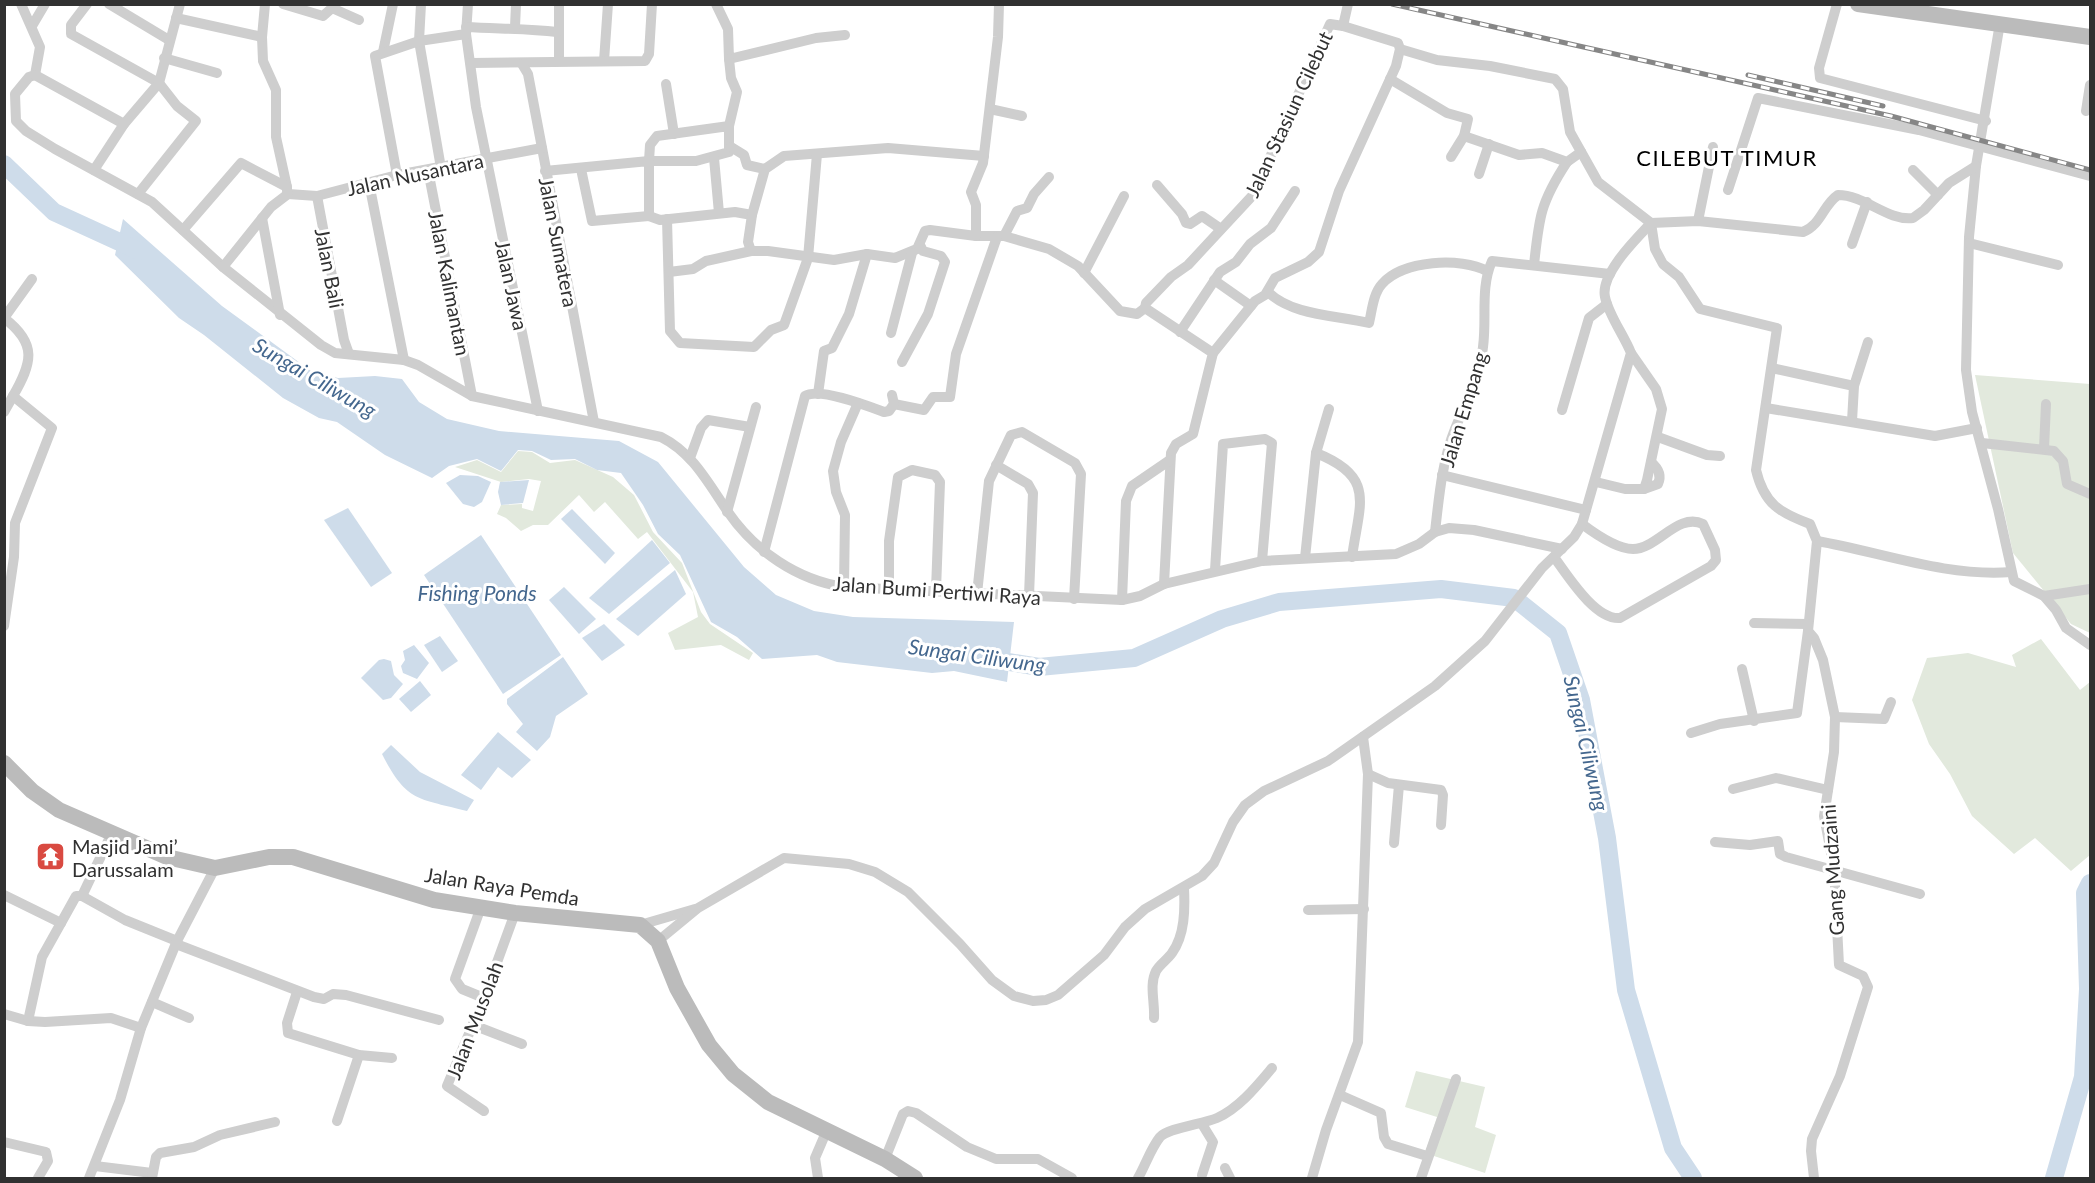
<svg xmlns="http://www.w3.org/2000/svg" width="2095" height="1183" font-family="Lato,sans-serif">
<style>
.green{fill:#e2e9dd}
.water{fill:#cedcea}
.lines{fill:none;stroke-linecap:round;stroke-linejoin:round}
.river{stroke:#cedcea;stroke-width:18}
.minor{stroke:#cecece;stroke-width:10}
.secondary{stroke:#bbb;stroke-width:16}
.rail-casing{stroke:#868686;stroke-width:5}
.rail{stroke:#fff;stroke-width:3;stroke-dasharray:9;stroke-linecap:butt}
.labels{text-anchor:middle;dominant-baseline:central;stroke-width:6;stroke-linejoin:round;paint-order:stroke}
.street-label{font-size:20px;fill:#313131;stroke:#fff}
.poi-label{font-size:20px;fill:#313131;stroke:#fff;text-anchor:start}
.water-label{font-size:21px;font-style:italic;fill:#44678e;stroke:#fff}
.quarter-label{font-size:22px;letter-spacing:1.5px;fill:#000;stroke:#fff}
</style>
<rect width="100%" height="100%" fill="#fff"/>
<g class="green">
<polygon points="1975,375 2090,384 2090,633 2071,624 2013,553"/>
<polygon points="518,451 532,452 550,463 575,460 613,477 634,495 653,532 682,563 701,612 710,624 753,653 749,660 721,645 675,650 668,633 698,617 693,592 647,532 638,539 605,502 594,512 579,495 548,525 533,525 521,531 506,518 497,514 501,505 522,504 522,508 533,511 541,481 529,479 501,482 455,467 477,460 501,472"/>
<polygon points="2041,639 2080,690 2090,682 2090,855 2071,871 2035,838 2014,854 1972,816 1950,774 1929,744 1912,700 1927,658 1968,653 2016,667 2012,655"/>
<polygon points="1416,1071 1485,1087 1475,1127 1496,1135 1485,1173 1425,1153 1437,1117 1405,1107"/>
</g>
<g class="water">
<polygon points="123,219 222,306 311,371 338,378 375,376 402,379 419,402 447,419 499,431 619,441 658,462 744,567 776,595 814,611 853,617 1014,622 1007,682 954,671 932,673 837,662 817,655 762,659 737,637 711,622 680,555 658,534 643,505 621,473 597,470 575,459 551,460 532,451 518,450 501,471 477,459 449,466 432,478 385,455 337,422 319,418 283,398 204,335 179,318 115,255"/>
<polygon points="460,475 478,476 491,482 482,502 474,507 463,504 446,483"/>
<polygon points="529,480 523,503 501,505 498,492 500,482"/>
<polygon points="348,508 392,573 371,587 324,520"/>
<polygon points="572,509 615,553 605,564 561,519"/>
<polygon points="481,535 561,655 503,694 424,575"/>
<polygon points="652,540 670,563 609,614 589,598"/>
<polygon points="675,570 686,594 638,636 616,619"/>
<polygon points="564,587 596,619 579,634 549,600"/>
<polygon points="604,624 625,645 602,661 582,638"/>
<polygon points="440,636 458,661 442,672 424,645"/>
<polygon points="414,645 429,663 417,679 403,673 401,666 405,660 403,651"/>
<polygon points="563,657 588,694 556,716 550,737 537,751 516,732 523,724 507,704 507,699"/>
<polygon points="384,659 391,661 394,675 403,684 391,698 383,700 361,678 379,660"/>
<polygon points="420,681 431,695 411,712 399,699"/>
<polygon points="498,732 531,760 512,778 498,767 481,790 461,775"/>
<path d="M391,745l29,27 54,28 -7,11c-49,-13 -60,-8 -85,-57z"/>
</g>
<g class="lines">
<g class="river">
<polyline points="4,164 54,212 139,251"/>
<polyline points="985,658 1039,667 1134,658 1222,619 1279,602 1441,589 1514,598 1558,633 1581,700 1607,838 1626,990 1673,1148 1693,1178"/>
<polyline points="2054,1178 2083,1077 2088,989 2085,893 2090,883"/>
</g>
<g class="minor">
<path d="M21,4l19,43 -5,28 -6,2 -14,17 1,27 10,10 29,18 97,53 71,65 98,78 14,8 69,7 14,5 54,31 189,41c32,16 47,46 67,75 27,39 69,68 116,75l278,13 18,-4 24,-12 98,-23 134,-7 23,-10 16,-12 14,-4 25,2 88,19"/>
<polyline points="87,4 71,25 71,34 159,83 177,106 196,121 138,194"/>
<polyline points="109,4 169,40"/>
<polyline points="265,4 262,37 263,61 276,90 276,137 287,187"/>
<polyline points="283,4 323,16 332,8 359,20"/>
<polyline points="421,4 419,41 441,168"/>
<polyline points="468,4 466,34 476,107 538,411"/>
<polyline points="559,4 559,61"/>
<polyline points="716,4 728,29 729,59 816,38 845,35"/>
<polyline points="1837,4 1819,68 1820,78 1986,121"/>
<polyline points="176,18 262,37"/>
<polyline points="2000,23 1976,166 1969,237 1966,370 1972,412 1998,509 2014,581 2044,596 2056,610 2066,628 2090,645"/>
<polyline points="32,26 45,4"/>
<path d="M466,27c31,2 60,1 91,5"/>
<polyline points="515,27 516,4"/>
<path d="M1400,49l37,11 53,6 65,13 8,10 7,43 28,50 53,41 4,26 8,15 16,13 21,32 77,19 -21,142c8,34 24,43 54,54l7,17 -9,90 6,7 9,22 12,57 -1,35 -10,64 10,52 5,97 24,11 5,11 -28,89 -28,63 -1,12 3,27"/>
<polyline points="383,52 393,4"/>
<polyline points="164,58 217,73"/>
<polyline points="604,61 608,4"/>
<polyline points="471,63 645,61 649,54 652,4"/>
<polyline points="522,64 528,74 594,422"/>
<polyline points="35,75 124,124"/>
<polyline points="1390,79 1447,113 1468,119 1464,136 1451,157"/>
<polyline points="666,84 674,134"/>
<polyline points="990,109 1022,116"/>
<polyline points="2086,111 2090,85"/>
<polyline points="729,126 657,136 650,145 649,161 696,161 729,152 729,126 737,92 731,78 729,59"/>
<polyline points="1464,136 1519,155 1542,153 1567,162 1581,152"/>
<polyline points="731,147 744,155 747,165 765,169"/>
<polyline points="714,158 719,213"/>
<polyline points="581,169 592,221 649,216"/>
<polyline points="94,170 124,124 159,83 180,4"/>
<polyline points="428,170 472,396"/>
<polyline points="1913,170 1938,195"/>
<polyline points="545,171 649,161 649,216 660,220 735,212 752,215 748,242 751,251 768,251 834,260 867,254 895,258 917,249 925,231 930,230 976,236 1004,236 1049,249 1078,266 1120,311 1137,314 1145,308"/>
<polyline points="1479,174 1489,144"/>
<polyline points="397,175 375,56 419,41 466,34"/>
<polyline points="369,183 404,360"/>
<polyline points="1157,185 1182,214 1186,223 1190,224 1202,216 1221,229"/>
<polyline points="1728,190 1758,98 1919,130 2090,176"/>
<polyline points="288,194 317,196 397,175 542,148"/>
<polyline points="317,196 344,340 349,354"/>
<polyline points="752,215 765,169 784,156 888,148 984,156"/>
<polyline points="262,218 280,315"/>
<polyline points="667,219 670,331 680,343 754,347 771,330 784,325 808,258 817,154"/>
<polyline points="1698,221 1713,147"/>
<polyline points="183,230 241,163 287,187 287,191"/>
<polyline points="976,236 976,205 971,192 983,163 998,37 999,4"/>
<polyline points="1004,236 1017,211 1027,208 1034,194 1049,177"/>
<polyline points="1969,243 2058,265"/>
<polyline points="1852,244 1867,202"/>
<path d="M1534,265c5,-47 6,-62 33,-103"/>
<polyline points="223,267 271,207 288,194"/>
<polyline points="669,272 693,269 706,261 751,251"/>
<polyline points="1084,273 1124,196"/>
<polyline points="1214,280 1251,306"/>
<path d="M1268,292c25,24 68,23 101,31 3,-12 4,-29 13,-39 21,-24 79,-27 105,-13"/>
<polyline points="1180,332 1220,272 1236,262 1250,244 1271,228 1295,191"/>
<polyline points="891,333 912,253"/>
<polyline points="1213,353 1255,301 1265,295 1275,278 1308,262 1319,252 1339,191 1396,66 1400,49 1398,43 1343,26"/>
<polyline points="902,362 928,314 945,262 941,256 923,251 920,245"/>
<polyline points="1772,368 1854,386"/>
<polyline points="818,394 824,351 832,348 849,314 867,254"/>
<polyline points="894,404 924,410 933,397 950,397 956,354 997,237"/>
<polyline points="1766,408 1935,436 1977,428"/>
<polyline points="1562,410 1589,318 1607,304"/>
<polyline points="4,412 13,396"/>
<polyline points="1852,421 1854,386 1868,342"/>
<polyline points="1658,437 1707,455 1720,456"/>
<polyline points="1982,443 2054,451 2063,461 2067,484 2090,494"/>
<polyline points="2044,448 2046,404"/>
<path d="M1316,453c61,24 43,51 36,104"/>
<polyline points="690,458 701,428 708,420 750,427"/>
<polyline points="996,465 1028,484 1033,493 1029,596"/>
<polyline points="1442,475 1586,510"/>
<polyline points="1596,482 1625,489 1644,489 1647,480 1662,409 1656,389 1631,353"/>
<path d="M1644,489l14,-5c4,-9 0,-16 -7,-22"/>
<polyline points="727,512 756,407"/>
<path d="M1435,532c4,-35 7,-71 20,-103 11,-28 25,-52 28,-82 4,-29 -3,-59 9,-86l118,13"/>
<path d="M1817,541c64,11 128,36 194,31"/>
<path d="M764,552l41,-156c14,-9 63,10 79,16l5,-1 5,-7 -2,-9"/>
<path d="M1554,557c14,19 41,63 66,61l91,-52 5,-6 -1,-10 -12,-26c-25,-12 -46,25 -70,25 -16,0 -39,-16 -51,-25"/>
<polyline points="1305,558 1316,453 1329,409"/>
<polyline points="1215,570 1223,444 1265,439 1272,443 1262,561"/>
<polyline points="1164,584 1171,453 1176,444 1193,434 1213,353 1145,308 1146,303 1171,277 1188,265 1253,195 1330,24 1343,26 1348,4"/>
<polyline points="844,587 845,515 836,492 833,471 841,442 858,403"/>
<polyline points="889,590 889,541 898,477 912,470 935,475 940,482 936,590"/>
<polyline points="977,594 989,481 1011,435 1022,432 1075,463 1081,474 1074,599"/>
<polyline points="2044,596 2090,589"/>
<polyline points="1122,600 1126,501 1132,486 1170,460"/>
<polyline points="1754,623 1808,624"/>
<path d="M4,626l10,-69 1,-34 37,-95 -39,-32c19,-33 25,-52 -9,-78l28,-39"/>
<polyline points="1742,669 1754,721"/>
<polyline points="1835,717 1884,719 1891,702"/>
<polyline points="1691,733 1720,724 1797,713 1808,631"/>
<polyline points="1368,774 1388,783 1441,790 1443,795 1441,825"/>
<polyline points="1733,789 1776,778 1828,790"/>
<polyline points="1715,842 1750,845 1778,841 1780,854 1786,857 1920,894"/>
<polyline points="1394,843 1399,785"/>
<polyline points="4,895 61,923 76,896 82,896 125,920 177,941"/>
<polyline points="82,896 111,835"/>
<polyline points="481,907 455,979 462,989 484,998"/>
<polyline points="1308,910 1364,909"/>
<polyline points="640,925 695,909"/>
<path d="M658,941l40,-33 86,-50 65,6 26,8 33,20 52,52 32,36 22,16 19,5 13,-1 12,-5 46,-40 21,-28 20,-18 57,-33 12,-13 19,-41 12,-17 19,-14 64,-30 107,-75 50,-45 57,-73 32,-31 8,-13 49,-171c-7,-18 -22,-37 -26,-56 -5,-23 31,-58 46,-74l47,-2 105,11c18,-7 20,-27 35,-37 27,0 49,26 75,23l11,-8 25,-27 27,-17"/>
<polyline points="176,944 314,997 324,999 333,994 346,995 439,1020"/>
<polyline points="297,992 287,1023 288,1033 359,1055 392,1058"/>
<polyline points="152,1002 189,1018"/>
<polyline points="4,1014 28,1021 45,1022 111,1018 141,1028"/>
<path d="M1154,1018c1,-16 -5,-33 2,-47 4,-7 12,-12 16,-18 13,-18 13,-44 12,-65"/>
<polyline points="28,1021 42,957 61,923"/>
<polyline points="473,1025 522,1044"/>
<polyline points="1340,1095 1381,1113 1384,1137 1388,1144 1427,1156"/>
<polyline points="484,1111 447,1086 484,998 515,913"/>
<polyline points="337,1121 359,1055"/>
<polyline points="4,1142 46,1152 48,1161 38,1178"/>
<polyline points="885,1159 903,1114 908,1111 916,1113 967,1147 996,1159 1038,1159 1072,1178"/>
<polyline points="95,1166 152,1173"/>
<polyline points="1225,1168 1230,1178"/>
<polyline points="1202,1175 1213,1142 1202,1124"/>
<polyline points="89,1178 120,1100 141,1028 177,941 215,868"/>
<polyline points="152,1178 156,1157 160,1153 194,1147 220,1135 275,1122"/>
<polyline points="818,1178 815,1158 827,1130"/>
<path d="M1138,1178c7,-12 13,-30 22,-41 8,-9 43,-13 57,-19 22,-10 39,-31 55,-50"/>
<polyline points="1312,1178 1326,1130 1358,1042 1368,774 1363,737"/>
<polyline points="1421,1178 1456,1079"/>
</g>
<g class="secondary">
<polyline points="1858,4 2090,37"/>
<polyline points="4,763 32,791 59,810 167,857 215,868 269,857 293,857 434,900 515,913 640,925 658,941 677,988 709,1045 733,1074 768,1102 885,1159 915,1178"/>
</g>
<defs>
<g id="rail">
<polyline points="1392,4 1891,116 2090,170"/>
<polyline points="1748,75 1883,106"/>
</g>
</defs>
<use href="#rail" class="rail-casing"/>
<use href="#rail" class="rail"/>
</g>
<defs>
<symbol id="temple-square" viewBox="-11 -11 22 22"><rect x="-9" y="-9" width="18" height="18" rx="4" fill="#d94a41" stroke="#fff"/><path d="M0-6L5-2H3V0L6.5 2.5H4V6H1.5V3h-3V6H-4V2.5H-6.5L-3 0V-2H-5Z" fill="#fff"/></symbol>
</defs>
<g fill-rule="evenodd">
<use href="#temple-square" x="34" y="840" width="33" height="33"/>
</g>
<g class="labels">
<g class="street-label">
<text transform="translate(1288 114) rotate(-65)">Jalan Stasiun Cilebut</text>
<text transform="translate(415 174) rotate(-12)">Jalan Nusantara</text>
<text transform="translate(559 242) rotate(79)">Jalan Sumatera</text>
<text transform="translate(330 268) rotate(79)">Jalan Bali</text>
<text transform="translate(450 283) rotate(79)">Jalan Kalimantan</text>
<text transform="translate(512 285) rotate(78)">Jalan Jawa</text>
<text transform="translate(1463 409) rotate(-73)">Jalan Empang</text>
<text transform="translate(937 590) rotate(4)">Jalan Bumi Pertiwi Raya</text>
<text transform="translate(1832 870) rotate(-94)">Gang Mudzaini</text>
<text transform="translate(502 886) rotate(9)">Jalan Raya Pemda</text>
<text transform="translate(474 1020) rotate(-69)">Jalan Musolah</text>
</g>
<g class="poi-label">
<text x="72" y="846">Masjid Jami’<tspan x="72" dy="23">Darussalam</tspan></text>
</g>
<g class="water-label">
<text transform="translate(315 377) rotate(30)">Sungai Ciliwung</text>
<text x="477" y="592">Fishing Ponds</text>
<text transform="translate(977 655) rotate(8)">Sungai Ciliwung</text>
<text transform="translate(1587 743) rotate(77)">Sungai Ciliwung</text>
</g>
<g class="quarter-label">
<text x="1727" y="157">CILEBUT TIMUR</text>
</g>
</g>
<rect width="2095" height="1183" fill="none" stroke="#313131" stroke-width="12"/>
</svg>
